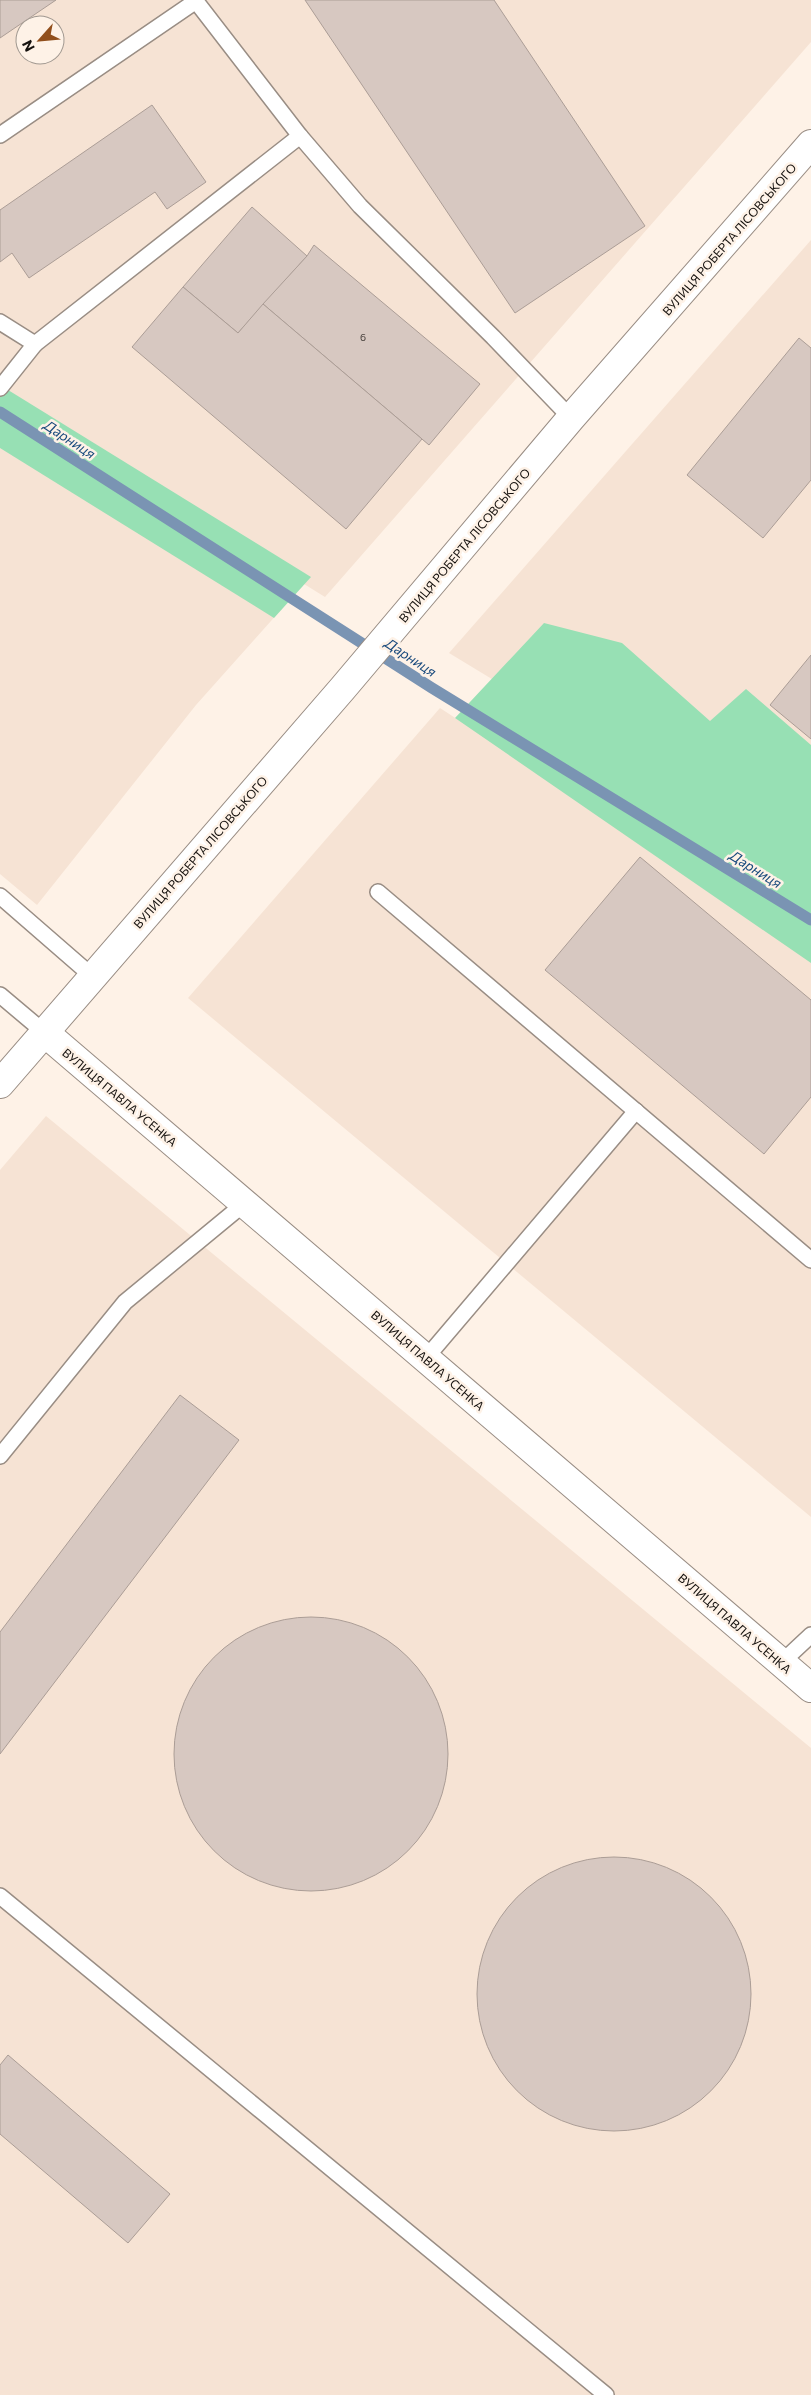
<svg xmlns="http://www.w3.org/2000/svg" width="811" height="2395" font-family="Commissioner,sans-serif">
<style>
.built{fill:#f6e3d4;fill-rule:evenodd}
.green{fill:#97e0b4}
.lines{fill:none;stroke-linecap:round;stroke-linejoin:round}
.stream{stroke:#7a94b3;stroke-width:11}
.building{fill:#d7c8c1;stroke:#ab9d96}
.service-casing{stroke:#998d84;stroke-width:18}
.minor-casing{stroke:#998d84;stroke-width:30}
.service{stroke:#fff;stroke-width:15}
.minor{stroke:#fff;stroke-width:28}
.labels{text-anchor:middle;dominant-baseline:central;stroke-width:5;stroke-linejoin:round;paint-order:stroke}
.number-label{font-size:10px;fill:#453e3a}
.street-label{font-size:12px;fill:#14100d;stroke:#fef2e7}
.water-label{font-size:14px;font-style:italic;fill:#194a7d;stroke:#fef2e7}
</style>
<rect width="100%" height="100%" fill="#fef2e7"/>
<g class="built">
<path d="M0,0h811v42l-486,555 -21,-13 -108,121 -159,200 -37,-31zM25,25h30v30h-30z"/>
<polygon points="811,240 811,872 449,653"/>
<polygon points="440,708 811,951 811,1517 188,998"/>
<polygon points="46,1116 811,1748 811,2395 0,2395 0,1170"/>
</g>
<g class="green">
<polygon points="0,385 311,577 274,618 0,448"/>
<polygon points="544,623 622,643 710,721 746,689 811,745 811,963 455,718"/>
</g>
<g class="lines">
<polyline class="stream" points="0,412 432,688 811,920"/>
</g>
<g class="building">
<polygon points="0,0 56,0 0,38"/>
<polygon points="305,0 494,0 645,226 515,313"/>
<polygon points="152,105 206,182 167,209 155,192 29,278 12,253 0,262 0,210"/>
<polygon points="252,207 307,256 238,333 183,287"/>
<polygon points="314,245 480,384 429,445 263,304 307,256"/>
<polygon points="183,287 238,333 263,304 422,439 346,529 132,347"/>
<polygon points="799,338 811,348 811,480 763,538 687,475"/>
<polygon points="811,655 811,739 770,705"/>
<polygon points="640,857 811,1000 811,1097 764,1154 545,970"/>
<polygon points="180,1395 239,1440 0,1754 0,1632"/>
<circle cx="311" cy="1754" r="137"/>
<circle cx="614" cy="1994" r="137"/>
<polygon points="8,2055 170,2194 128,2243 0,2134 0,2065"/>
</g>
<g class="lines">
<defs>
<g id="service">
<polyline points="195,0 300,136 360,206 493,337 571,418"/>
<polyline points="0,135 196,1"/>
<polyline points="0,322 35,344 300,136"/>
<polyline points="0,388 35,344"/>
<polyline points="378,892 811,1260"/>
<polyline points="0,896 92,976"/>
<polyline points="0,995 44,1032"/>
<polyline points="426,1358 636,1111"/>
<polyline points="0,1456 125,1302 245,1203"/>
<polyline points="781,1663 811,1635"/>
<polyline points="0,1896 606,2395"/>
</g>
<g id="minor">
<polyline points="44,1032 811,1688"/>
<polyline points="0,1084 343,688 571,418 811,144"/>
</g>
</defs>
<use href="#service" class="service-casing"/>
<use href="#minor" class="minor-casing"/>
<use href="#service" class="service"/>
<use href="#minor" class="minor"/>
</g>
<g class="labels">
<g class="number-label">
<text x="363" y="337">6</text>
</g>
<g class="street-label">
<text transform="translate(729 239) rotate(-49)">ВУЛИЦЯ РОБЕРТА ЛІСОВСЬКОГО</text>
<text transform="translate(464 545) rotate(-50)">ВУЛИЦЯ РОБЕРТА ЛІСОВСЬКОГО</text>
<text transform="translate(200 852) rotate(-49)">ВУЛИЦЯ РОБЕРТА ЛІСОВСЬКОГО</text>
<text transform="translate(120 1097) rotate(40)">ВУЛИЦЯ ПАВЛА УСЕНКА</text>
<text transform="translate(428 1360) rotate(41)">ВУЛИЦЯ ПАВЛА УСЕНКА</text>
<text transform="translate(735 1623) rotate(41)">ВУЛИЦЯ ПАВЛА УСЕНКА</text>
</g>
<g class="water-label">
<text transform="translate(70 439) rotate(33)">Дарниця</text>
<text transform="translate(411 657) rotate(33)">Дарниця</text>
<text transform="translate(756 869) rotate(32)">Дарниця</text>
</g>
</g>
<g transform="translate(40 40) rotate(243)"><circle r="24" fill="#fef2e7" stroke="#a09890"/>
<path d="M0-4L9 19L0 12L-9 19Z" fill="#914f1c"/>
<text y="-8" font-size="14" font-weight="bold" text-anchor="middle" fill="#14100d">N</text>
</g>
</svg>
